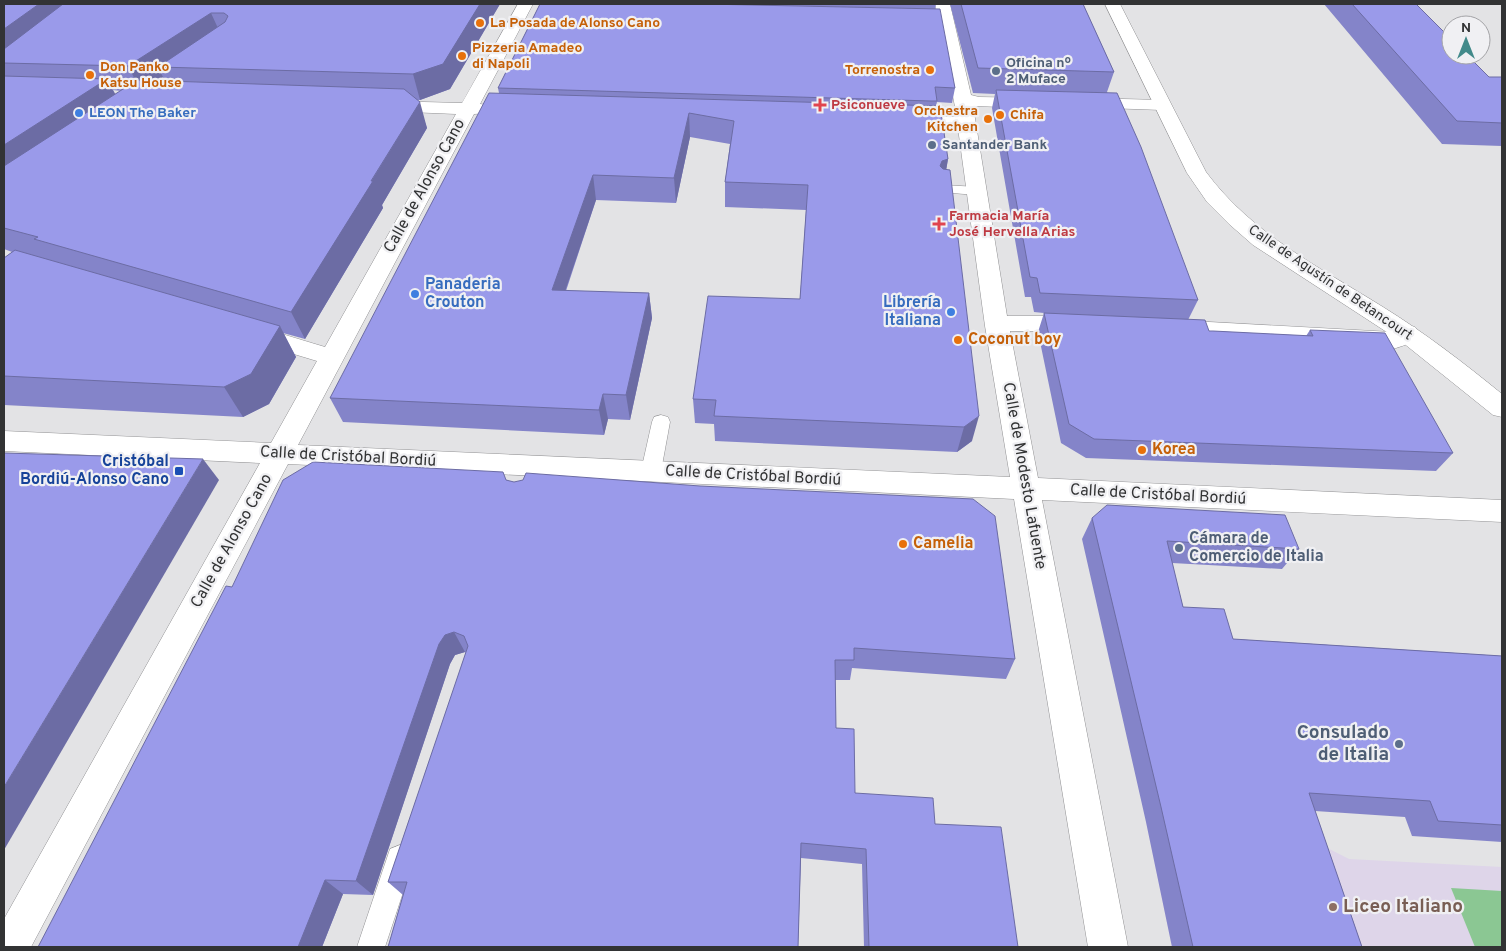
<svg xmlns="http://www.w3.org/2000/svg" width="1506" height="951" font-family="Overpass,sans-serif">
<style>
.education{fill:#ded5e9}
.green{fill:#8bc793}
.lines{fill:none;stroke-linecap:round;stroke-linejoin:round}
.service-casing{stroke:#919193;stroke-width:1}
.minor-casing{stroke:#919193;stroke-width:1}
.tertiary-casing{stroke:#919193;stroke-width:1}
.service{fill:#fff;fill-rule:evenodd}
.minor{fill:#fff;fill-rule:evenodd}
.tertiary{fill:#fff;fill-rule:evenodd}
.wall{fill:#8484c9;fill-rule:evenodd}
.shaded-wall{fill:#6c6ca4}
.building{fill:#9a9aea;stroke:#6c6ca4}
.food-dot{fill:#e8710a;stroke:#f0f0f3;stroke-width:2}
.service-dot{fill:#5c6f8a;stroke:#f0f0f3;stroke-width:2}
.health-dot{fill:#e0444e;stroke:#f0f0f3;stroke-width:2}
.shop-dot{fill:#3f7fe0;stroke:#f0f0f3;stroke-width:2}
.transit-dot{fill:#1a4fb4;stroke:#f0f0f3;stroke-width:2}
.education-dot{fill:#8d6e63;stroke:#f0f0f3;stroke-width:2}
.labels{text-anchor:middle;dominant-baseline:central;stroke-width:4.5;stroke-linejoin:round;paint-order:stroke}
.far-food-label{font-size:14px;font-weight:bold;fill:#c56008;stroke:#f0f0f3;text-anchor:start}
.far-service-label{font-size:14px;font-weight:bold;fill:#4e5e75;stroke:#f0f0f3;text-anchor:start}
.far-health-label{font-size:14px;font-weight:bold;fill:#be3a42;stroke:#f0f0f3;text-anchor:start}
.far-shop-label{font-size:14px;font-weight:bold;fill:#366cbe;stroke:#f0f0f3;text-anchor:start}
.far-street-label{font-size:14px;fill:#323334;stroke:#f0f0f3}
.street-label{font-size:16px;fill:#323334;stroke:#f0f0f3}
.shop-label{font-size:16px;font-weight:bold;fill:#366cbe;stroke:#f0f0f3;text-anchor:start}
.food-label{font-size:16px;font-weight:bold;fill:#c56008;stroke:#f0f0f3;text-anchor:start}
.transit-label{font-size:16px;font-weight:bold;fill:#164399;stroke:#f0f0f3;text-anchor:end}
.service-label{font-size:16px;font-weight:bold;fill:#4e5e75;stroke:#f0f0f3;text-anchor:start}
.near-service-label{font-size:19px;font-weight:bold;fill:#4e5e75;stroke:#f0f0f3;text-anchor:end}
.near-education-label{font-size:19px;font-weight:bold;fill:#785e54;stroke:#f0f0f3;text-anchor:start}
</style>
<rect width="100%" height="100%" fill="#e3e3e5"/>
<polygon class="education" points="1146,822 1296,832 1349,859 1502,867 1502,947 1172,947"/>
<polygon class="green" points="1451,888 1502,891 1502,947 1475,947"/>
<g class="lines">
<defs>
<g id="service">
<polygon points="944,185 977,187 982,188 984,191 982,194 977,195 939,192 937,189 939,186"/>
<polygon points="661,415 668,417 670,422 661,471 658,476 651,479 644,476 641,471 652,422 654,417"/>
<polygon points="400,845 410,849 414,859 385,947 357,947 390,849"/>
</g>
<g id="minor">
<polygon points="518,4 533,4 480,104 488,105 491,109 488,113 474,114 298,445 1010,477 985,326 958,128 905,127 899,126 896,122 899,118 905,117 957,117 935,4 950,4 971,95 979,97 1031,98 1037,99 1040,103 1037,107 1031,108 973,106 1007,316 1080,316 1088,319 1092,324 1088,329 1080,332 1010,331 1038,478 1502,500 1502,522 1042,500 1128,947 1088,947 1014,499 288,464 31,947 4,947 4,919 260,463 4,451 4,431 271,443 317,361 244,339 240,333 244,327 252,325 325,347 456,114 385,111 379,110 376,106 379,102 385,101 462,103"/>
<polygon points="1084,98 1162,100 1168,101 1171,105 1168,109 1162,110 1078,107 1075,103 1078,99"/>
<path d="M1173,320l219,12 15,-7 8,2 4,6c-5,9 -13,12 -23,15l-223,-12 -8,-2 -4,-6 4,-6z"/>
</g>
<path id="tertiary" d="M1105,4h15l86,168c46,62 113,95 177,135 42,26 81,56 119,87v23l-9,-2 -91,-73 -149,-97 -24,-21 -22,-22 -20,-29z"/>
</defs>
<use href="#service" class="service-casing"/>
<use href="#minor" class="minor-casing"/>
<use href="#tertiary" class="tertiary-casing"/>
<use href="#service" class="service"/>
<use href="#minor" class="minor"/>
<use href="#tertiary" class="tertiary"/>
</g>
<g class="wall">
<path d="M4,4h496l-50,85 -30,11h-3l10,28 -45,77 1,3 -78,131 -22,-6 13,24 -27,47 -26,13 -239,-12v-147l8,-6 -8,-3zM163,77l2,4h-8zM113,90l8,1 -6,3z"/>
<polygon points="540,4 936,4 935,9 955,88 952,103 937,102 936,106 948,159 946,170 972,441 957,452 715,441 714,424 695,423 693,399 800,299 806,210 725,207 725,182 730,144 690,137 676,203 596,200 566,291 649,293 652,318 630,420 608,419 604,435 343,422 330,398 499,93 498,88"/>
<polygon points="950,4 1083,4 1114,72 1107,92 1198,300 1188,320 1209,331 1306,336 1310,330 1453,453 1436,471 1086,458 1061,443 1038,332 1044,313 1034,312 1031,297 1025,297 992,108 995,94 973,93"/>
<polygon points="1324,4 1416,4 1489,77 1502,77 1502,146 1442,144"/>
<polygon points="506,480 1015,659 1006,679 852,668 850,680 835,680 836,728 855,793 935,824 1018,947 864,947 862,864 801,858 798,947 388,947 403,895 388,882 466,653 465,652 455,655 450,664 373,895 343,894 322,947 38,947 232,587"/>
<polygon points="1092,518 1299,549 1282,569 1172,563 1183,607 1233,639 1502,656 1502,842 1412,836 1405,817 1315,811 1362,947 1172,947 1146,822 1082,539"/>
</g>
<g class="shaded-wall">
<polygon points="39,4 84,4 4,63 4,29"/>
<polygon points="480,4 500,4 450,89 420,100 413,74"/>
<polygon points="211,13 222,37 158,67 163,77 141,91 128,66"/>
<polygon points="107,79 121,105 4,184 4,145"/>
<polygon points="420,102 427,128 382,205 383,208 305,339 291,312"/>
<polygon points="689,113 690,137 676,203 674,178"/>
<polygon points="948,159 944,183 940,166 942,161"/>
<polygon points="593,175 596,200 557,315 552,290"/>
<polygon points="649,293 652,318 630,420 626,395"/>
<polygon points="280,326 296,357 269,404 243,417 224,387"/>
<polygon points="603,394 608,419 604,435 599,410"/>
<polygon points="979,416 972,441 957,452 964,427"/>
<polygon points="203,459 219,480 4,850 4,787"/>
<polygon points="454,632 465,652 455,655 450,664 373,895 356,881 439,644 445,635"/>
<polygon points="325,880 343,894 322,947 298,947"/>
</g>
<g class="building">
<polygon points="4,4 39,4 4,29"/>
<polygon points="63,4 480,4 443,64 413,74 158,67 225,22 228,16 224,13 211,13 128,66 4,63 4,49"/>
<polygon points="540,4 704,4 940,9 955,88 935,87 937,101 931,101 498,88"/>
<polygon points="961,4 1083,4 1114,72 978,68"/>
<polygon points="1352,4 1416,4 1451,39 1451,55 1467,55 1489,77 1502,77 1502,123 1457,121"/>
<polygon points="4,76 107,79 4,145"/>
<polygon points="137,80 404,89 420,102 371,181 373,181 291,312 34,239 38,237 4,228 4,166"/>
<polygon points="996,90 1117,93 1141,147 1198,300 1040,293 1037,278 1030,277"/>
<polygon points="489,93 940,106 948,159 942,161 940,166 943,169 950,170 979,416 964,427 714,416 716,400 693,399 708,296 800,299 808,185 725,182 734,121 689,113 674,178 593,175 552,290 649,293 626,395 603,394 599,410 330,398"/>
<polygon points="15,250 280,326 251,374 224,387 4,376 4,258"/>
<polygon points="1044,313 1205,320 1209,331 1213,331 1313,336 1310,330 1385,333 1453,453 1094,439 1069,424"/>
<polygon points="4,453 203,459 4,787"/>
<polygon points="313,462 503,472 506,480 514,482 523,480 526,473 700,486 973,499 995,516 1015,659 854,648 854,660 835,660 836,728 854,729 855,793 933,798 935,824 1001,827 1018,947 869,947 866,849 801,843 798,947 388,947 407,882 388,882 468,646 464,636 454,632 445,635 439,644 356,881 325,880 298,947 38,947 226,586 232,587 283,480"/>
<polygon points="1107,505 1285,515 1299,549 1167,541 1183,607 1224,609 1233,639 1502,656 1502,825 1438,821 1430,801 1309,793 1362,947 1193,947 1161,807 1092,518"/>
</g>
<g class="food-dot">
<circle cx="480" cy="23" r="5"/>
<circle cx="462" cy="56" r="5"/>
<circle cx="930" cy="70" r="5"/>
<circle cx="90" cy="75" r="5"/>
<circle cx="1000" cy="115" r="5"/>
<circle cx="988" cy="119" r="5"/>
<circle cx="958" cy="340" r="5"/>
<circle cx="1142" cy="450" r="5"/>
<circle cx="903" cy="544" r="5"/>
</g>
<g class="service-dot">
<circle cx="996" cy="71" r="5"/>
<circle cx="932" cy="145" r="5"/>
<circle cx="1179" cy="548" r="5"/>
<circle cx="1399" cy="744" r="5"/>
</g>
<g class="health-dot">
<path d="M817.5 97.5h5v5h5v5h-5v5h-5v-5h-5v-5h5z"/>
<path d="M936.5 216.5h5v5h5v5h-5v5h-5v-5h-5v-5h5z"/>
</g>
<g class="shop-dot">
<circle cx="79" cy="113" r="5"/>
<circle cx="415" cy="294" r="5"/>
<circle cx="951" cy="312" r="5"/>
</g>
<rect class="transit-dot" x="174" y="466" width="10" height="10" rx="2.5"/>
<circle class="education-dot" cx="1333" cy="907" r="5"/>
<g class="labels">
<g class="far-food-label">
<text x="490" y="23">La Posada de Alonso Cano</text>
<text x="472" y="48">Pizzeria Amadeo<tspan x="472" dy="16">di Napoli</tspan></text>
<text x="100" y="67">Don Panko<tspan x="100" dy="16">Katsu House</tspan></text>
<text x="920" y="70" text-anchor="end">Torrenostra</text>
<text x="978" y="111" text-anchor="end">Orchestra<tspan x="978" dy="16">Kitchen</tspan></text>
<text x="1010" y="115">Chifa</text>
</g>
<g class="far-service-label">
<text x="1006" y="63">Oficina nº<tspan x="1006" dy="16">2 Muface</tspan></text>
<text x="942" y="145">Santander Bank</text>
</g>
<g class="far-health-label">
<text x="831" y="105">Psiconueve</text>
<text x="949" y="216">Farmacia María<tspan x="949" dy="16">José Hervella Arias</tspan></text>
</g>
<g class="far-shop-label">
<text x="89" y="113">LEON The Baker</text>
</g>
<g class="far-street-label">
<text transform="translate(1330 283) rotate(34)">Calle de Agustín de Betancourt</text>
</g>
<g class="street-label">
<text transform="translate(425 186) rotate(-61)">Calle de Alonso Cano</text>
<text transform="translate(348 457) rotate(3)">Calle de Cristóbal Bordiú</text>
<text transform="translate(753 476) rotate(3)">Calle de Cristóbal Bordiú</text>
<text transform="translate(1024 476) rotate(80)">Calle de Modesto Lafuente</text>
<text transform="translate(1158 495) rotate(3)">Calle de Cristóbal Bordiú</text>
<text transform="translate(232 541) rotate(-61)">Calle de Alonso Cano</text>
</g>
<g class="shop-label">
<text x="425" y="285">Panaderia<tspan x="425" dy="18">Crouton</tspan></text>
<text x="941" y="303" text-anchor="end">Librería<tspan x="941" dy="18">Italiana</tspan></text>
</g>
<g class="food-label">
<text x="968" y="340">Coconut boy</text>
<text x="1152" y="450">Korea</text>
<text x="913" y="544">Camelia</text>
</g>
<g class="transit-label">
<text x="169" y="462">Cristóbal<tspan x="169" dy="18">Bordiú-Alonso Cano</tspan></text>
</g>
<g class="service-label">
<text x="1189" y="539">Cámara de<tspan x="1189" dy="18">Comercio de Italia</tspan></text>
</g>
<g class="near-service-label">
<text x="1389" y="733">Consulado<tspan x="1389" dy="22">de Italia</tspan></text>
</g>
<g class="near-education-label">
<text x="1343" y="907">Liceo Italiano</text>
</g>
</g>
<rect width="1506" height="951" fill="none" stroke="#323334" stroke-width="10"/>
<g transform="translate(1466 40)"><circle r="24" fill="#f0f0f3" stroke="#a4a4a7"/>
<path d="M0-4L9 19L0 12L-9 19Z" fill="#428a8a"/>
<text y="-8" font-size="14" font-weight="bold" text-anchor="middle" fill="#323334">N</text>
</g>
</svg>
